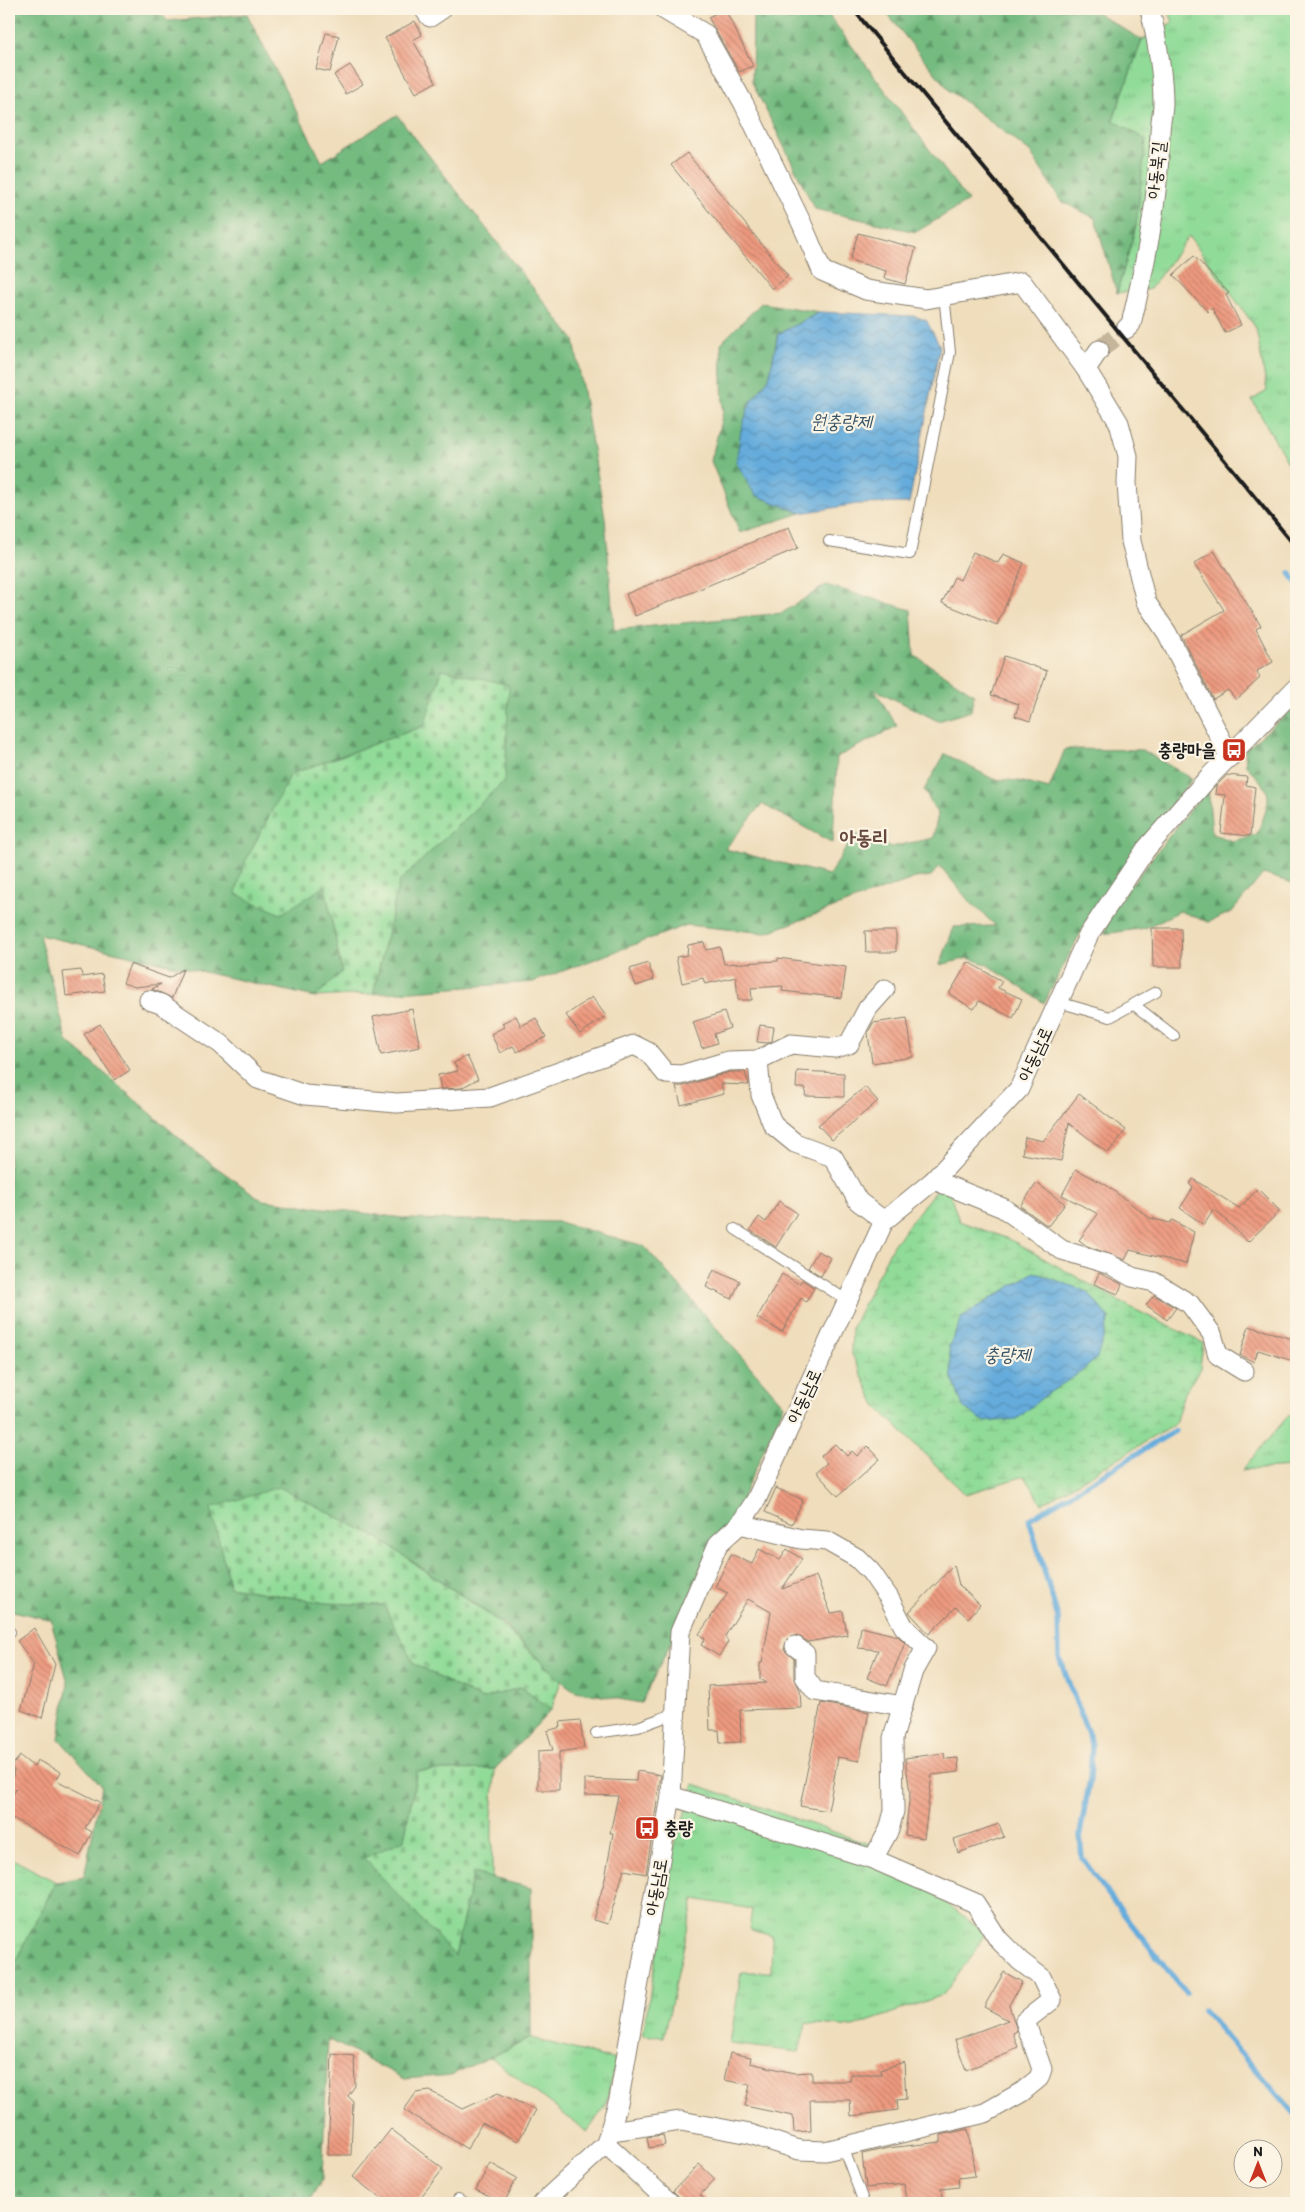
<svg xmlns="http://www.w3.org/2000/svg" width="1305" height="2212" font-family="Itim,'Poor Story',sans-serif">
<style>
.grass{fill:url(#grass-tufts);stroke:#567c5a}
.forest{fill:url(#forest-firs);stroke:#486c4e}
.wetland{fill:url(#wetland-marsh);stroke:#567c5a}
.cemetery{fill:url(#cemetery-stones);stroke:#567c5a}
.water{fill:url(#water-waves);stroke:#40647c}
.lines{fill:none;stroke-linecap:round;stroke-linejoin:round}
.stream{stroke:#65acdc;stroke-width:5.5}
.building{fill:url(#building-back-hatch)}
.street-tunnel{stroke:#c5b69b;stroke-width:19;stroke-dasharray:19 9;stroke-linecap:butt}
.lane-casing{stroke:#867c6c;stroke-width:12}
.street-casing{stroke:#867c6c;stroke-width:21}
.lane{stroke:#fff;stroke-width:10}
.street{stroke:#fff;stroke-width:19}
.rail{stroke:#1c1c1c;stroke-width:4}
.labels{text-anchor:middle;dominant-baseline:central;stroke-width:4.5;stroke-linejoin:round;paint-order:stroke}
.street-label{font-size:18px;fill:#1c1c1c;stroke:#fcf5e5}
.poi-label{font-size:18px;font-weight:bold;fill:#1c1c1c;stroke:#fcf5e5;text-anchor:end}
.water-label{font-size:19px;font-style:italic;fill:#395669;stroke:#fcf5e5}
.quarter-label{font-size:20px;font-weight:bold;fill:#66483f;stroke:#fcf5e5}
</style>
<defs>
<pattern id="grass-tufts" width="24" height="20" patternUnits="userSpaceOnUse" patternTransform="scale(1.25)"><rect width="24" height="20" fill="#91db98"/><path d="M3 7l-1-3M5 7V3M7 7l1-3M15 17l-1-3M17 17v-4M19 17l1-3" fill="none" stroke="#7cbb82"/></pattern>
<pattern id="forest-firs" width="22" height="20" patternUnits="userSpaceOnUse" patternTransform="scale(1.25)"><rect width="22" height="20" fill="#74bb80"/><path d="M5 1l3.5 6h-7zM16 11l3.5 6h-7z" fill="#5e9768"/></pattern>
<pattern id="wetland-marsh" width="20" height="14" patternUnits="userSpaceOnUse" patternTransform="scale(1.25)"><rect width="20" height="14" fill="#91db98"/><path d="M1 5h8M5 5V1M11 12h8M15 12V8" fill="none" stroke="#7cbb82"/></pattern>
<pattern id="cemetery-stones" width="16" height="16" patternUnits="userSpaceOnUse" patternTransform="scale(1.25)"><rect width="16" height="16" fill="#91db98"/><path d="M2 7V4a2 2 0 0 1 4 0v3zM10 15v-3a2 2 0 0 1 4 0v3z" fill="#7cbb82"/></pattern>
<pattern id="water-waves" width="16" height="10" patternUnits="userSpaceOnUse" patternTransform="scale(1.25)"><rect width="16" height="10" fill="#65acdc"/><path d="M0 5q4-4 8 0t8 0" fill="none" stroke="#528bb2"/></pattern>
<pattern id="building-back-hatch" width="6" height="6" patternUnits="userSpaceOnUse" patternTransform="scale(1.25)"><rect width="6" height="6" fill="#ee9a7f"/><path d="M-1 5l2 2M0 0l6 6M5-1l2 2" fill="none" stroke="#c07d67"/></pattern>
</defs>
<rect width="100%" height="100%" fill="#fcf5e5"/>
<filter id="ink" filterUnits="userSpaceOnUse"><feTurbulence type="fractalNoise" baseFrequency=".02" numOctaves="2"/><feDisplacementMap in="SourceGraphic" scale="10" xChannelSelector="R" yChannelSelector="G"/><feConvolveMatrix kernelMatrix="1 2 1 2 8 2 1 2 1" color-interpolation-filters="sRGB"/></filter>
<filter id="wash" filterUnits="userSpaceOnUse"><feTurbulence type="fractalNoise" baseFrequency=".0096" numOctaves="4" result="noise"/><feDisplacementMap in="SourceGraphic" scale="20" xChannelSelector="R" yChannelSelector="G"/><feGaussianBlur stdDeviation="1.12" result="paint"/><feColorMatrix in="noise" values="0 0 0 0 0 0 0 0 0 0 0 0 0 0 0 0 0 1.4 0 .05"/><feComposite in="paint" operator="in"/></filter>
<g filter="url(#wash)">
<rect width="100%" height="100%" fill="#efddbb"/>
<g class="grass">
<polygon points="1168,9 1296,9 1296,477 1252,400 1267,391 1256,328 1189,236 1150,289 1117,293 1136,226 1113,120 1142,40 1173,22"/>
<polygon points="1289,1415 1296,1422 1296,1467 1242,1470"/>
<polygon points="694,1784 872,1845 985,1933 974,1953 943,1995 853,2027 806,2023 799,2052 730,2044 741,1972 771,1972 772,1936 749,1929 752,1909 694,1899 664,2037 643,2035 674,1848"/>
<polygon points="9,1857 56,1882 12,1968 9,1970"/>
<polygon points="531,2038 616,2060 605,2107 587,2132 490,2057"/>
</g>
<g class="forest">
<polygon points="9,9 156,9 168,21 247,14 322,162 397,115 574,340 605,518 614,630 782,613 826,585 911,610 914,655 974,694 971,711 938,721 874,689 897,726 837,757 833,843 762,804 725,849 829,875 855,834 891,847 933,838 938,815 924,790 945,754 993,779 1019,781 1049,789 1065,749 1142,750 1193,779 1158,821 1105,899 1089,917 1044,1003 986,964 968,958 940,965 954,927 996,926 968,900 940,866 931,876 915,878 765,933 687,925 533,982 373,994 399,882 505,780 424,726 291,774 325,886 342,972 315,997 39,935 67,1041 199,1155 262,1200 410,1219 559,1222 644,1246 784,1405 736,1512 641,1703 575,1691 561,1681 502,1623 378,1538 279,1488 230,1587 326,1603 385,1605 414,1664 481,1699 521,1687 551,1710 495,1769 417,1771 404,1840 455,1956 473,1873 531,1888 531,2038 451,2075 405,2079 328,2039 322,2179 308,2203 9,2203 9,1969 12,1968 56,1882 84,1877 102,1786 59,1739 68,1683 51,1620 9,1610"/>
<polygon points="757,9 824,9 968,201 916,232 815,209 752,82 753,18"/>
<polygon points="883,9 1091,9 1142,40 1113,120 1146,140 1136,226 1117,293 1095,218 1061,201 1030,152 949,90"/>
<polygon points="761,303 820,312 778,334 769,379 750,403 755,495 801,513 740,533 711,461 723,412 721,343"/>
<path d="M1296,706v178l-33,-10 -31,38 -24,10 -28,-11 -35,17 -41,6 8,-25 96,-122 4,47 21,7 24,-7c14,-37 19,-39 -11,-68l-1,-16z"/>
</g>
<polygon class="wetland" points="945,1178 959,1221 1011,1240 1132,1308 1203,1343 1200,1368 1183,1396 1175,1424 1042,1504 1025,1476 965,1494 876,1406 851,1352 852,1327 893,1245"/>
<g class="cemetery">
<polygon points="442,669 509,685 505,780 399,882 373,994 315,997 342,972 325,886 281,914 236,894 243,866 291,774 424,726"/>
<polygon points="279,1487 378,1538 498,1621 561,1681 551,1710 521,1687 481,1699 414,1664 384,1605 326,1603 230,1587 211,1508"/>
<polygon points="495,1769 492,1817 492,1878 473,1873 455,1956 364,1858 404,1840 417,1771"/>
</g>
<g class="water">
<polygon points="820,312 913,316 926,320 940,346 909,503 857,504 801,513 755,495 736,462 741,430 750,403 769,378 778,334"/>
<polygon points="1034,1272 1088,1292 1109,1319 1097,1358 1081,1372 1044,1396 1017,1419 985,1422 963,1407 952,1377 949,1346 963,1316"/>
</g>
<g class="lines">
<g class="stream">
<polyline points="1290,573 1296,582"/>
<polyline points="1175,1431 1029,1519 1058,1618 1059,1657 1092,1744 1090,1779 1080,1834 1082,1858 1111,1898 1186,1993"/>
<polyline points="1203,2010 1296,2116"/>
</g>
</g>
<g id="blocks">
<g class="building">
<polygon points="725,9 753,66 739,72 708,17"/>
<polygon points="415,21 422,35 413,40 436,82 416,93 385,38"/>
<polygon points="326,33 339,36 330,72 316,69"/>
<polygon points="350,65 363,84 346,94 334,75"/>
<polygon points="687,153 788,276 772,289 671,165"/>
<polygon points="858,233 916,248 905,284 884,278 886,271 850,260"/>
<polygon points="1194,256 1229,293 1226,295 1241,325 1225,333 1212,308 1208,312 1173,275"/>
<polygon points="789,527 798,548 635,616 626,594"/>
<polygon points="1214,551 1261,626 1256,629 1273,662 1257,671 1260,678 1236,700 1228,690 1213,699 1181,635 1224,610 1194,564"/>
<polygon points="973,552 998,563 1003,554 1024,563 997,625 942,603 954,577 960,580"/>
<polygon points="1004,656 1047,671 1030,721 1015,716 1019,704 991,695"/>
<polygon points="1227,775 1247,777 1246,785 1255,787 1250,836 1221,833 1225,795 1215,794 1216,786"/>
<polygon points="1152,928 1181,928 1182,967 1153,967"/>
<polygon points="865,931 896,931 896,952 866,952"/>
<polygon points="704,942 706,950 720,947 724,964 778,961 778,958 846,967 842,998 782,991 783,986 751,988 752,1000 738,1000 736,977 705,984 703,978 682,983 676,957 687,955 688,945"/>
<polygon points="968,962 1002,981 998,988 1022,999 1013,1018 979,1001 974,1009 949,994"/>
<polygon points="648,963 654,980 636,986 630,969"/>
<polygon points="130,964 169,978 183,969 172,998 152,989 161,984 135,987 123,983"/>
<polygon points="81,970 82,977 102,974 105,991 66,996 63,972"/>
<polygon points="592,997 606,1016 580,1034 566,1015"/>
<polygon points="412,1009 420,1047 381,1055 373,1017"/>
<polygon points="724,1012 730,1028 714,1034 717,1043 702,1048 693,1022"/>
<polygon points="516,1016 521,1026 536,1018 546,1037 517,1052 513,1046 500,1053 491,1034 504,1027 502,1023"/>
<polygon points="907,1018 913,1057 872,1063 868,1033 873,1023"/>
<polygon points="100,1024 130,1070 115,1080 84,1034"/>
<polygon points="760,1025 774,1027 772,1041 767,1043 757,1042"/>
<polygon points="467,1056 478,1079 461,1088 441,1089 438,1075 458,1071 454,1063"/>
<polygon points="797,1071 844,1073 844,1097 805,1096 806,1088 796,1088"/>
<polygon points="730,1072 745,1072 749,1085 721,1084 724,1094 681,1105 676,1086 684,1086"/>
<polygon points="865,1087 878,1101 832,1140 818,1125"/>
<polygon points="1079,1094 1126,1130 1108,1153 1069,1123 1061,1161 1022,1154 1025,1137 1043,1141"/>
<polygon points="1076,1169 1106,1185 1150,1218 1170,1223 1172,1220 1194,1232 1186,1264 1130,1250 1125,1260 1087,1246 1079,1240 1098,1214 1062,1195"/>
<polygon points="1193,1179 1239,1208 1258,1189 1280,1211 1248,1242 1214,1209 1204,1225 1180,1208 1193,1188 1189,1184"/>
<polygon points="1037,1183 1065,1204 1048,1226 1020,1206"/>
<polygon points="779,1201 797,1213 776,1247 750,1230 759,1217 766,1222"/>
<polygon points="818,1251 831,1258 821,1276 808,1268"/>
<polygon points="714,1269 740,1281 732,1299 706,1287"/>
<polygon points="1099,1273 1122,1284 1118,1294 1094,1284"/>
<polygon points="782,1274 799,1284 802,1280 814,1288 806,1302 801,1298 782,1332 757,1318"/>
<polygon points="1154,1295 1176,1308 1167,1320 1146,1305"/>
<polygon points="1249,1326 1296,1340 1296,1362 1258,1350 1254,1362 1240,1355"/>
<polygon points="835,1444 847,1456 852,1451 857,1456 868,1446 880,1459 838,1496 816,1472 827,1463 821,1456"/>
<polygon points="776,1488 803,1500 792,1524 765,1512"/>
<polygon points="759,1549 780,1560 787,1549 802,1559 782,1589 816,1576 831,1613 843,1611 847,1635 808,1642 797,1635 787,1639 784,1650 794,1659 794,1677 800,1690 801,1708 740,1710 741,1742 720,1743 719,1730 710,1730 708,1686 767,1683 760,1679 760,1663 762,1663 771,1612 748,1599 725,1636 728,1642 719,1656 701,1645 705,1639 699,1634 728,1593 715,1587 731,1554 752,1564"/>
<polygon points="954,1565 959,1585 980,1605 968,1618 956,1607 929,1634 909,1612"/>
<polygon points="861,1627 898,1636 905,1643 887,1686 867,1678 878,1650 858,1648"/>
<polygon points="34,1628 55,1664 42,1718 21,1710 34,1664 17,1641"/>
<polygon points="821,1703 869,1712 859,1761 838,1757 828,1811 800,1806"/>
<polygon points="580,1720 584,1748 559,1752 559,1790 538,1790 538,1751 553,1750 547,1731 561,1727 560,1722"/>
<polygon points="944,1753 945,1759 958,1758 959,1772 932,1775 924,1838 905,1835 910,1793 905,1758"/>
<polygon points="20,1756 34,1767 37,1760 61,1772 56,1780 100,1802 85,1828 92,1832 80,1856 9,1816 9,1802 16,1789 11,1784 14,1770 10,1768"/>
<polygon points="637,1771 661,1775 646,1874 624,1870 608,1924 593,1920 605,1879 613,1833 610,1833 618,1796 585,1795 585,1779 636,1781"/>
<polygon points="999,1824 1004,1837 958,1853 954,1839"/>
<polygon points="1004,1972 1022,1982 1009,2005 1017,2031 1013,2033 1018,2047 1009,2051 1009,2053 966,2070 955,2040 1008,2020 984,2007"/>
<polygon points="730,2053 751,2057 750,2063 794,2073 812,2072 812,2081 850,2081 851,2074 881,2074 880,2070 904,2062 906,2099 897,2100 898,2110 851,2116 850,2100 810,2100 811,2131 794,2132 793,2116 745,2106 750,2085 724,2080"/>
<polygon points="332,2054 354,2056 355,2086 348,2096 353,2101 351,2155 328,2155"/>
<polygon points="430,2091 463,2109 498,2093 536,2110 518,2141 482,2123 467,2149 404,2110 416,2093"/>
<polygon points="391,2129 443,2169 416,2203 386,2203 353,2177"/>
<polygon points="968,2129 975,2176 958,2178 959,2187 941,2189 943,2203 906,2203 904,2184 866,2188 862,2154 888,2148 941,2142 941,2135"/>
<polygon points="663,2135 665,2145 649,2148 647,2137"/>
<polygon points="490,2163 517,2178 504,2203 476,2190"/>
<polygon points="699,2164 715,2179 700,2195 709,2203 681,2203 681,2199 673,2191"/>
</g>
</g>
</g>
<g filter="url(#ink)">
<use href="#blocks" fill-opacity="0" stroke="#867c6c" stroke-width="1"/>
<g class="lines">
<polyline class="street-tunnel" points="1099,350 1126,329"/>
<defs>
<g id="lane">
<polyline points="829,541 910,554 950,352 944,295"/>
<polyline points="1058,1002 1110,1017 1156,992"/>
<polyline points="1133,1004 1174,1036"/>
<polyline points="735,1229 848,1301"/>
<polyline points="9,1631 10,1632"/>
<polyline points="596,1733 638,1727 676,1713"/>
<polyline points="843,2147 864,2203"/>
<polyline points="458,2199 466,2203"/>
</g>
<g id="street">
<polyline points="424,9 430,17 442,9"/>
<polyline points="663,9 705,34 744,104 802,224 822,271 866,290 926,299 1022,282 1086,369"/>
<path d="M1126,329l5,-5c15,-62 28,-127 29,-191 0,-10 3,-20 3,-30 0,-32 -6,-63 -13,-94"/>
<polyline points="1099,350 1086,369 1119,423 1128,456 1127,483 1131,541 1146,602 1167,633 1230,757"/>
<polyline points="149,1000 161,1004 221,1044 258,1079 305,1095 397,1103 490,1097 634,1045 648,1052 666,1074 681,1075 728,1061 758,1060"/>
<polyline points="934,1180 1003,1208 1062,1250 1111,1265 1132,1277 1154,1282 1190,1304 1212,1334 1218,1355 1244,1371"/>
<polyline points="884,1221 858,1201 833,1157 795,1143 773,1125 761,1095 758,1060 791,1044 835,1048 849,1044 868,1008 885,989"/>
<polyline points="740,1524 801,1539 827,1541 857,1558 871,1572 889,1598 904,1627 926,1648 913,1671 893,1738 894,1811 889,1830 873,1859"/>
<polyline points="795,1646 805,1654 805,1677 815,1691 903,1706"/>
<polyline points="611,2131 681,2121 750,2134 799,2150 825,2151 985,2113 1022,2092 1039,2078 1042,2069 1025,2021 1052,2000 1041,1977 1020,1961 998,1939 975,1903 873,1859 671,1796"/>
<polyline points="606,2144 670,2203"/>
<polyline points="542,2203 606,2144 619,2099 671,1796 680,1632 718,1544 740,1524 756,1500 884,1221 934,1180 1019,1089 1089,934 1146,849 1209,777 1296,688"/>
</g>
</defs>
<use href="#lane" class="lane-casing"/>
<use href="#street" class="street-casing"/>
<use href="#lane" class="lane"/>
<use href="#street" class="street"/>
<polyline class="rail" points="853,9 1296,547"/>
</g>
</g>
<defs>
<symbol id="bus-square" viewBox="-11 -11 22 22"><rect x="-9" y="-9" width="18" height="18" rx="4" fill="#c8321e" stroke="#fcf5e5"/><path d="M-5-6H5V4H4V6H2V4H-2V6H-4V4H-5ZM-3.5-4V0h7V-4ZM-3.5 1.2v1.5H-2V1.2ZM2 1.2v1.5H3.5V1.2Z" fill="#fff"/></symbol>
</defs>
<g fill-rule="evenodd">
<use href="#bus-square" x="1220" y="736" width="28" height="28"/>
<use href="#bus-square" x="633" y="1814" width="28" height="28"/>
</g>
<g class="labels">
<g class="street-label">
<text transform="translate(1156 170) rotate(-84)">아동북길</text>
<text transform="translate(1035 1054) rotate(-65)">아동남로</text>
<text transform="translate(804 1396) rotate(-65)">아동남로</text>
<text transform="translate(656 1887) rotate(-80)">아동남로</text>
</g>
<g class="poi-label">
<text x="1216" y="750">충량마을</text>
<text x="664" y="1828" text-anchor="start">충량</text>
</g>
<g class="water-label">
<text x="841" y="421">원충량제</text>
<text x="1007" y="1354">충량제</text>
</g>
<g class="quarter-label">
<text x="864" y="837">아동리</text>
</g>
</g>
<rect width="1305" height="2212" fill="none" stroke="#fcf5e5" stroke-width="30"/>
<g transform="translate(1258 2164)"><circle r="24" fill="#fcf5e5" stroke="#a29e95"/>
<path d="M0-4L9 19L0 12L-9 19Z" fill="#c8321e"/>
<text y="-8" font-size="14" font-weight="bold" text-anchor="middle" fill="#1c1c1c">N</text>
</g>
</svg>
